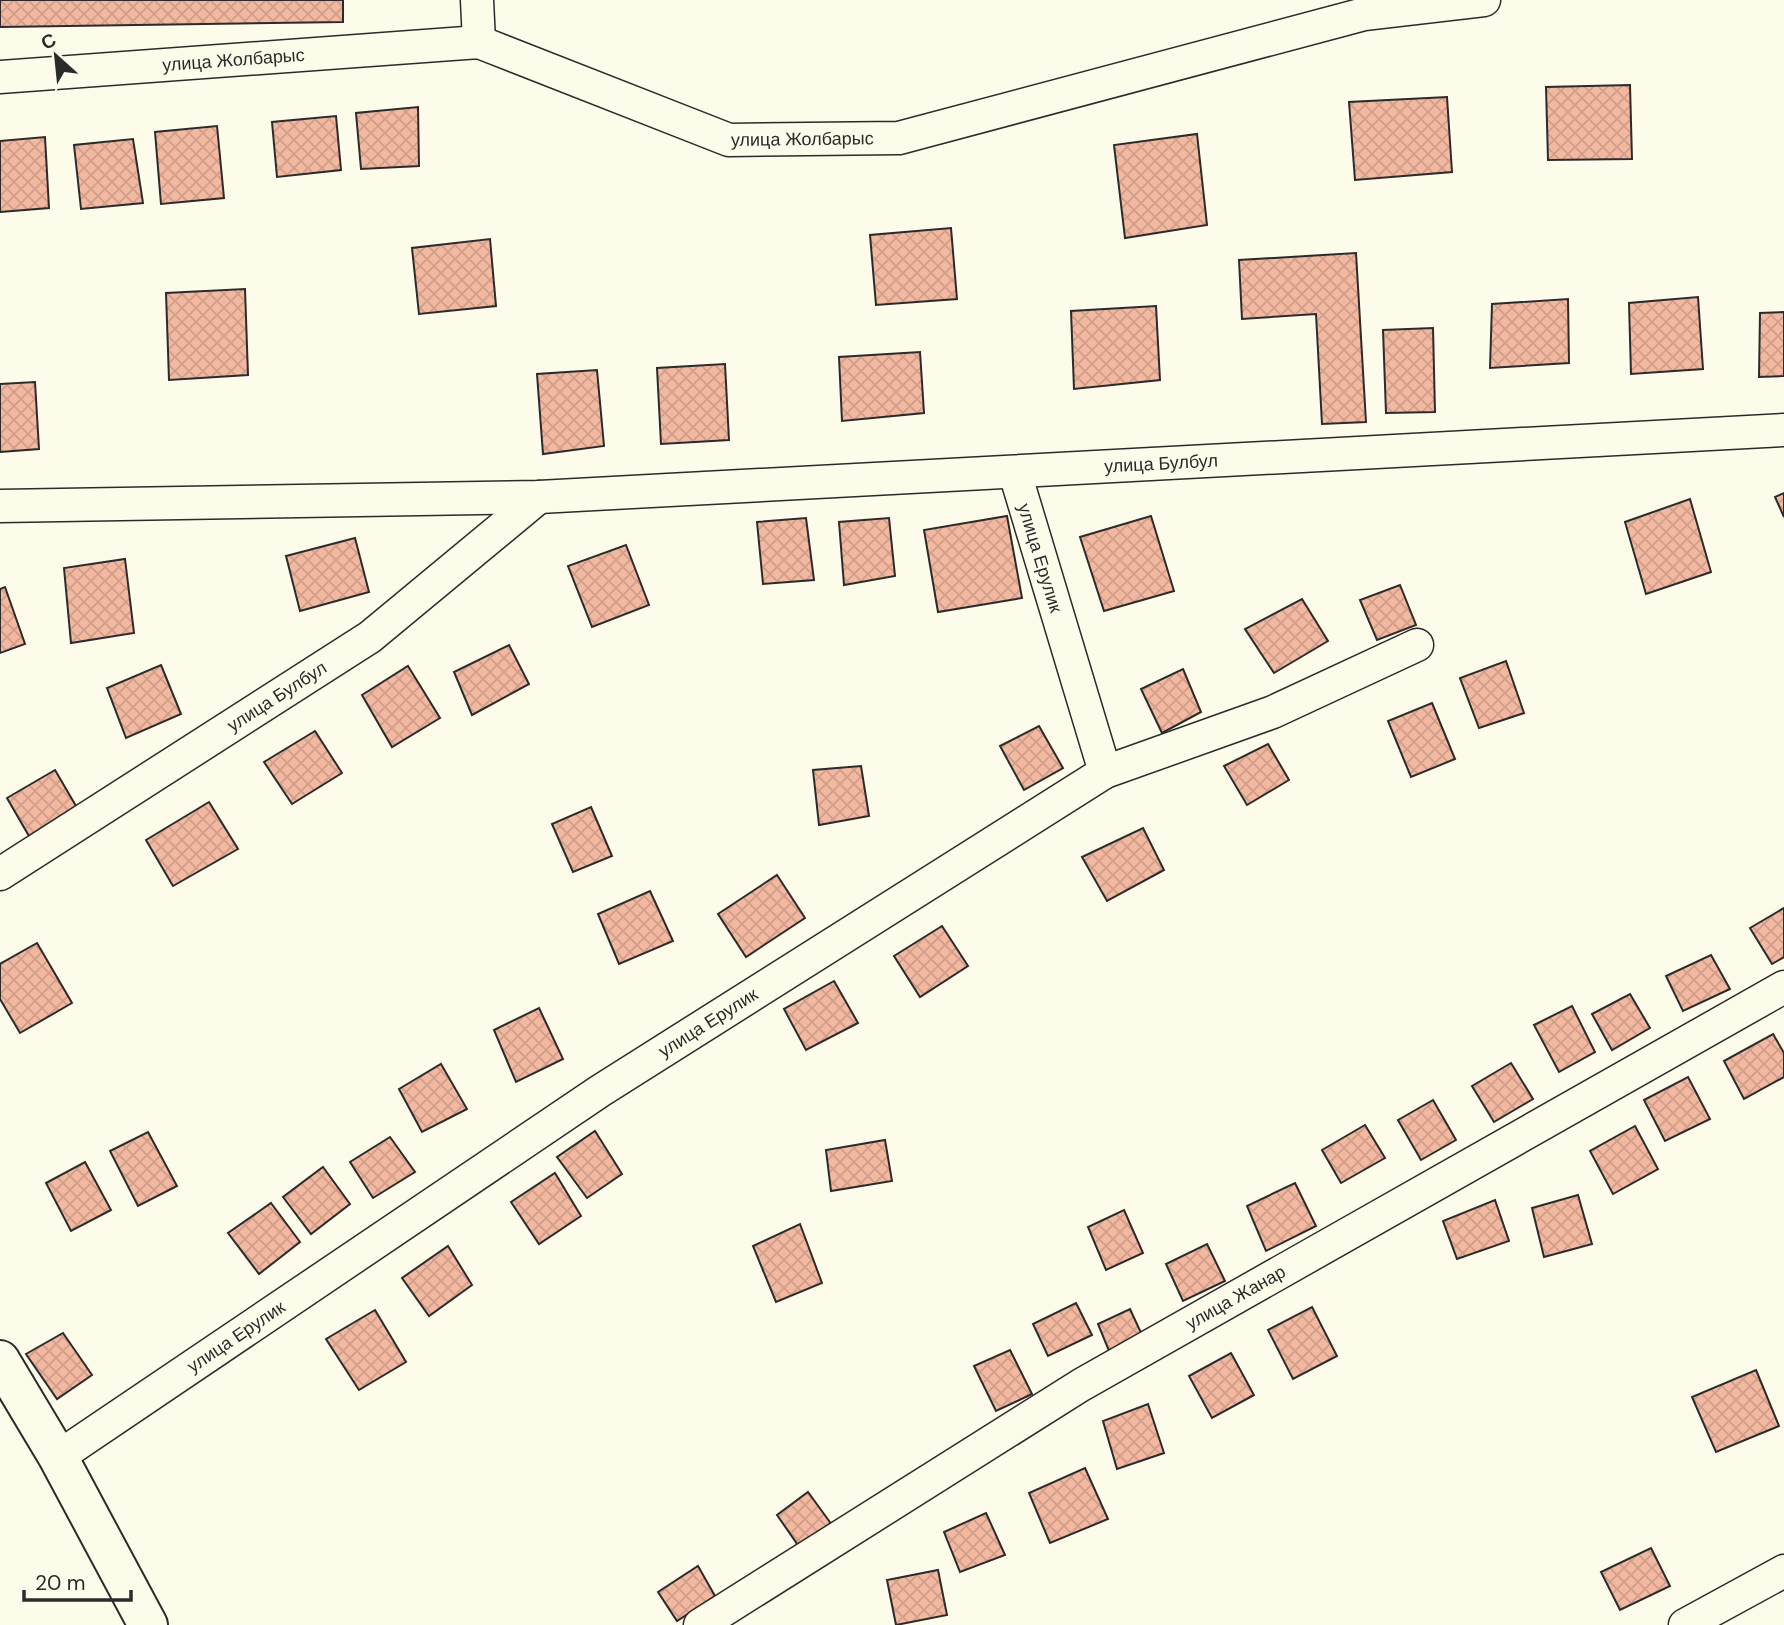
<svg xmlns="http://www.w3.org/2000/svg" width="1784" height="1625" font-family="'DM Sans',sans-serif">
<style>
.building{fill:url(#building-cross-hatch);stroke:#2b2b2b;stroke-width:2}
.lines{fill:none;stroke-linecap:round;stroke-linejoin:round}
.street-casing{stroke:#2b2b2b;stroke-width:35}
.secondary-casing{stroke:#2b2b2b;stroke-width:42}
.street{stroke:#fdfbea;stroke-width:32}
.secondary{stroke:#fdfbea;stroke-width:38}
.labels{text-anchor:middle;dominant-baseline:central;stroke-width:5;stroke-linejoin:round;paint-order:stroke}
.street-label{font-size:18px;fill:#2b2b2b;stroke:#fdfbea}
</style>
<defs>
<pattern id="building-cross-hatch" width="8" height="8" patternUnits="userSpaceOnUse" patternTransform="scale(1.75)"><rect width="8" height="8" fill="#f2b8a0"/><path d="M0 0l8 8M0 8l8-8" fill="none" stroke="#d09e8a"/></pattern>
</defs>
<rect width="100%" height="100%" fill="#fdfbea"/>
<g class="building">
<polygon points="0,0 343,0 343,22 0,27"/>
<polygon points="1630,85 1632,159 1548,160 1546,87"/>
<polygon points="1447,97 1452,172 1355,180 1349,102"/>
<polygon points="418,107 419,166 361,169 356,113"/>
<polygon points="336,116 341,170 277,177 272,122"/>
<polygon points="217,126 224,198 161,204 155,132"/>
<polygon points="1197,134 1207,225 1125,238 1114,145"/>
<polygon points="45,137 49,208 0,212 0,141"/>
<polygon points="133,139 143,203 81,209 74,145"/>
<polygon points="951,228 957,299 876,305 870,235"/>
<polygon points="490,239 496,306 419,314 412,248"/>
<polygon points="1356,253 1366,422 1322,424 1316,314 1242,319 1239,260"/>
<polygon points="245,289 248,375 169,380 166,293"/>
<polygon points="1698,297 1703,369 1631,374 1629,303"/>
<polygon points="1568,299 1569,363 1490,368 1492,304"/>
<polygon points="1156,306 1160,380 1074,389 1071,311"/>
<polygon points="1784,312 1784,376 1759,377 1760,313"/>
<polygon points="1433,328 1435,412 1386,413 1383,330"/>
<polygon points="920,352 924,413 842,421 839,357"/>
<polygon points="725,364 729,440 661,444 657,368"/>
<polygon points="597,370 604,446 543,454 537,374"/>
<polygon points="35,382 39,449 0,452 0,384"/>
<polygon points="1784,493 1784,517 1775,497"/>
<polygon points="1690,499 1711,572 1646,594 1625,522"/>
<polygon points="1007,516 1022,598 938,612 924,530"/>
<polygon points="1151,516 1174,591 1104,611 1080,537"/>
<polygon points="806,518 814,580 763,584 757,522"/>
<polygon points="889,518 895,576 844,585 839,522"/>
<polygon points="355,538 369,592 300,611 286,556"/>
<polygon points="626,545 649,605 592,627 568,566"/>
<polygon points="125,559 134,633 71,643 64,568"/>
<polygon points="1400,585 1416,625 1377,640 1360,600"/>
<polygon points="5,587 25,644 0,653 0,589"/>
<polygon points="1302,599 1328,641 1274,673 1245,629"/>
<polygon points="509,645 529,684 472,715 454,672"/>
<polygon points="1506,661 1524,713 1479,728 1460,678"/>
<polygon points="161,665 181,714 126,738 107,688"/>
<polygon points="408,666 440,718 392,747 362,695"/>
<polygon points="1183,669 1201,712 1162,733 1141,689"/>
<polygon points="1432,703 1455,759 1411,777 1388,721"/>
<polygon points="1039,726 1063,768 1024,790 1000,746"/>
<polygon points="315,731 342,773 292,804 264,762"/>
<polygon points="1268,744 1289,780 1247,805 1224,766"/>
<polygon points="861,766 869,816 819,825 813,770"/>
<polygon points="55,770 76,806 29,836 7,798"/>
<polygon points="209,802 238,849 173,886 146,840"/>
<polygon points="591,807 612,856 573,872 552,824"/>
<polygon points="1143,828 1164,870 1107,901 1082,857"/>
<polygon points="777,875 805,918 746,957 718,914"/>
<polygon points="650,891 673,941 619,964 598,914"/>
<polygon points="1784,908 1784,957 1772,964 1750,928"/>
<polygon points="942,926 968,966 920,997 894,956"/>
<polygon points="37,943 72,1003 20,1033 0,999 0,964"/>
<polygon points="1711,955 1730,989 1683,1011 1666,976"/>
<polygon points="834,981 858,1023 806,1050 784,1009"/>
<polygon points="1630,994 1650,1028 1612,1050 1592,1014"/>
<polygon points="1572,1006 1595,1052 1559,1072 1534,1025"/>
<polygon points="539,1008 563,1059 516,1082 494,1030"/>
<polygon points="1773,1034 1784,1053 1784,1077 1744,1099 1724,1061"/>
<polygon points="1511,1063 1533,1099 1494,1122 1472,1086"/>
<polygon points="441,1064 467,1109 422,1132 399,1089"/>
<polygon points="1688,1077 1710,1119 1665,1141 1644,1100"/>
<polygon points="1433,1100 1456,1140 1421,1160 1398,1120"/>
<polygon points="1365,1125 1385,1158 1341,1183 1322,1150"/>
<polygon points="1635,1126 1658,1169 1613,1194 1590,1151"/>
<polygon points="595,1131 622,1174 587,1198 557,1157"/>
<polygon points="148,1132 177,1186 138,1206 110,1151"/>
<polygon points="390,1137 415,1172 373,1198 350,1162"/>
<polygon points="885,1140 892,1181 831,1191 826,1150"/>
<polygon points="85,1162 111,1210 71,1231 46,1183"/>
<polygon points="323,1167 350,1204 311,1234 283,1197"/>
<polygon points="555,1173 581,1216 539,1244 511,1202"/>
<polygon points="1295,1183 1316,1226 1266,1251 1247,1206"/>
<polygon points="1578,1195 1592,1244 1544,1257 1532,1208"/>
<polygon points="1495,1200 1509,1241 1457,1259 1443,1221"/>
<polygon points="271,1203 300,1242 259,1274 228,1233"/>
<polygon points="1124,1210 1143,1253 1106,1270 1088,1227"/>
<polygon points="800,1224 822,1283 776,1302 753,1246"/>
<polygon points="1207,1244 1225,1281 1183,1301 1166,1264"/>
<polygon points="448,1246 472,1285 429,1316 402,1278"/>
<polygon points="1076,1303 1092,1335 1048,1356 1033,1324"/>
<polygon points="1312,1307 1337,1356 1293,1379 1268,1330"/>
<polygon points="1130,1309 1142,1335 1109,1351 1098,1324"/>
<polygon points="375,1310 406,1362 359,1390 326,1339"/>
<polygon points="63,1333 92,1375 57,1399 26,1354"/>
<polygon points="1010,1350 1032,1394 996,1411 974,1366"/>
<polygon points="1231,1353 1254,1395 1212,1418 1189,1376"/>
<polygon points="1756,1370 1779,1426 1716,1452 1692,1397"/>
<polygon points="1148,1404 1164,1453 1117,1469 1103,1421"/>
<polygon points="1085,1468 1108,1519 1050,1543 1029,1493"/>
<polygon points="808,1492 832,1525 800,1548 777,1515"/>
<polygon points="986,1513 1005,1555 960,1572 944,1532"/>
<polygon points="1651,1548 1670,1586 1620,1610 1601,1572"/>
<polygon points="698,1566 715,1596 677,1621 658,1592"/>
<polygon points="938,1570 947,1615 896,1625 887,1580"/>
</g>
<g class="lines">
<defs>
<g id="street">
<polyline points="477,0 479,42"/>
<path id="s1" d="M0,77l479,-35 250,98 170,-2 465,-124 120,-14"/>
<path id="s2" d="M0,506l539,-9 1245,-67"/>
<polyline points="1105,772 1273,712 1417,645"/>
<path id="s3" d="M0,874l370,-237 169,-140"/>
<path id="s4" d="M58,1457l542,-366 505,-319 -90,-299"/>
<path id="s5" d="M700,1625l381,-240 703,-398"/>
<polyline points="1685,1625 1784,1571"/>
</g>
<polyline id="secondary" points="0,1360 58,1457 148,1625"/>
</defs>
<use href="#street" class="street-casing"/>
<use href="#secondary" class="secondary-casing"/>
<use href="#street" class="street"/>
<use href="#secondary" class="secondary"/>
</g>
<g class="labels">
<g class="street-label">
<text stroke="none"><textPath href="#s1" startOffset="234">улица Жолбарыс</textPath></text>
<text stroke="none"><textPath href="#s1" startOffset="822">улица Жолбарыс</textPath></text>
<text stroke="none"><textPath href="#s2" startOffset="1162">улица Булбул</textPath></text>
<text transform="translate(1040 558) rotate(73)">улица Ерулик</text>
<text stroke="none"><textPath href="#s3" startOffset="329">улица Булбул</textPath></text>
<text stroke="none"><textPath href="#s4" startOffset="782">улица Ерулик</textPath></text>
<text stroke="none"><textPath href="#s5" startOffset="628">улица Жанар</textPath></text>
<text stroke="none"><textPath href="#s4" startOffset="215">улица Ерулик</textPath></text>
</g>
</g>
<g transform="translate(56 56) rotate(333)" stroke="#fdfbea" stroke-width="5" paint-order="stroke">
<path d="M0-5L12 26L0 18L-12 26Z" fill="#2b2b2b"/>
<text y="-10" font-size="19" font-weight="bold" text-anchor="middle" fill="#2b2b2b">С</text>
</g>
<path d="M24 1590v10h107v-10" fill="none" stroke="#2b2b2b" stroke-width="3.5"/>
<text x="35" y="1590" font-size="21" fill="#2b2b2b" stroke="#fdfbea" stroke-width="5" paint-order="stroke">20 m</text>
</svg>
